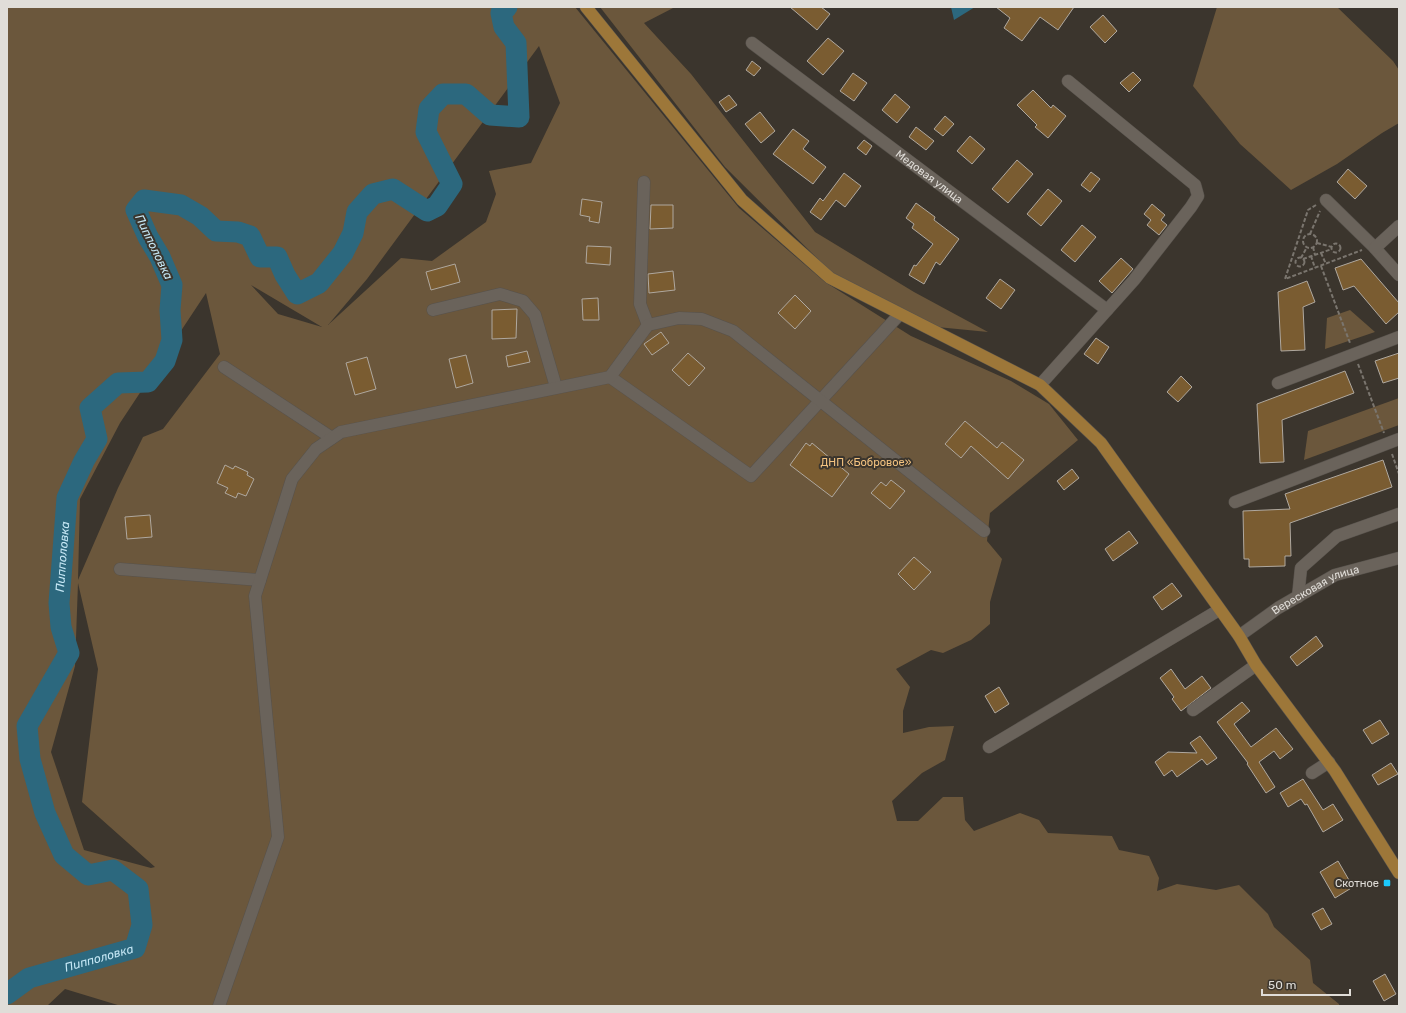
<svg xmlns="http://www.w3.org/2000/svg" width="1406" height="1013" font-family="Rubik,sans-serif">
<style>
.green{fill:#6b573c;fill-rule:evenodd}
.water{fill:#2c687e}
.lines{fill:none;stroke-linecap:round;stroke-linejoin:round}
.river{stroke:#2c687e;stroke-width:21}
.building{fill:#7a5c31;stroke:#afa89f}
.minor-casing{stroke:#57524c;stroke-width:13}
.major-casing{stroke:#57524c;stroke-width:13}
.path{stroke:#7a756e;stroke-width:2;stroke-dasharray:4 2;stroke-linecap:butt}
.minor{stroke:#6a635b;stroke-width:12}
.major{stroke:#9d7739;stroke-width:12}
.poi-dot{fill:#1cc9fc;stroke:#3b352d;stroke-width:1.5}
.labels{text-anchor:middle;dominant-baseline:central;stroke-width:4;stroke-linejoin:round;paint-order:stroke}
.street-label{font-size:11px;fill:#e0ddd8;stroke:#3b352d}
.park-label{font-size:11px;fill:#f4c380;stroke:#3b352d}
.poi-label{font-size:11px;fill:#e0ddd8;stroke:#3b352d;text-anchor:end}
.water-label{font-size:12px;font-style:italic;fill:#c5e7f5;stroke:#3b352d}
</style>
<rect width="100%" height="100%" fill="#3b352d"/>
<g class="green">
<path d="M7,7h568l164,201 86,74 86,54 100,45 38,23 29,36 -88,73 -3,28 15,18 -12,43v22l-19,16 -28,13 -12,-3 -35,19 14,18 -7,24v22l26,-6 25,-1 -9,34 -23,13 -30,28 5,20h21l25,-24h20l2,23 9,11 46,-18 19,7 9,13 64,3 7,14 30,6 10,22 -2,13 20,-7 39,6 23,-5 29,29 6,13 36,33 3,23 26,21v2h-1218l-56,-17 -18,17h-40zM539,46l21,57 -29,60 -42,8 7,23 -10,28 -54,39 -31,-3 -73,67 39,-46zM251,285l71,42 -44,-13zM206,293l14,61 -57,75 -20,8 -25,51 -40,92 2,-81 40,-76zM78,583l20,86 -16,133 73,65 -4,1 -67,-18 -33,-98 24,-86z"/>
<polygon points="600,7 675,7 644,23 691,74 815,232 914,292 988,332 937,327 831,272 725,167"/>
<polygon points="1217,7 1337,7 1393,61 1399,70 1399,123 1382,133 1337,164 1291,190 1240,144 1193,86"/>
<polygon points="1350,310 1375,332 1325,349 1327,318"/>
<polygon points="1399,398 1399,425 1304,460 1308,431"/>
</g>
<polygon class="water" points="951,7 975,7 954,20"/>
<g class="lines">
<path class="river" id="s1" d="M7,994l22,-16 106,-30 7,-23 -4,-36 -25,-19 -25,5 -24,-20 -19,-42 -15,-54 -3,-33 42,-73 -8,-26 -2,-24 8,-105 17,-37 13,-22 -7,-31 28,-25 30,-1 17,-21 7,-21 -2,-30 2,-25 -12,-28 -12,-20 -12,-27 8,-10 37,5 19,11 16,15 22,1 12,4 10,21h17l8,18 12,19 22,-11 24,-30 10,-20 4,-21 16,-18 20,-5 34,22 10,-5 15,-22 -26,-52 3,-23 14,-15h23l24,21 29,2 -3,-74 -12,-16 -3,-14 6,-6"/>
</g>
<g class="building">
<polygon points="790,7 821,7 830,14 817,30"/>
<polygon points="996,7 1074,7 1058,30 1040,17 1022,41 1004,28 1010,18"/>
<polygon points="1103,15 1117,31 1105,43 1090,27"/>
<polygon points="828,38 844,51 823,75 807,61"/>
<polygon points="752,61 761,68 754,76 746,70"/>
<polygon points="1133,72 1141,80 1129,92 1120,83"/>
<polygon points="853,73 867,83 854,101 840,91"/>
<polygon points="1033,90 1051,108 1053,105 1066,116 1048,138 1035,127 1037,125 1017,105"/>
<polygon points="895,94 910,107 897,123 882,110"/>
<polygon points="729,95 737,105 726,112 719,102"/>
<polygon points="760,112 775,131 761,143 745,124"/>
<polygon points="945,116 954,124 943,136 934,129"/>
<polygon points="916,127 934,141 926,150 909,137"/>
<polygon points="793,129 809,141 803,149 826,167 813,184 773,154"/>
<polygon points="970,136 985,149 972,164 957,151"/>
<polygon points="864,140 872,146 866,155 857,148"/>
<polygon points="1017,160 1033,174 1008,203 992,189"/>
<polygon points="1348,169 1367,186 1355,199 1337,182"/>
<polygon points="1091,172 1100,179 1090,192 1081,185"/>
<polygon points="844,173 861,186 845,207 836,200 821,220 810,212 820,198 823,201"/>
<polygon points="1048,189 1062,201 1041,226 1027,214"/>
<polygon points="582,199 602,202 599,223 589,221 590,217 580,215"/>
<polygon points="916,203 935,217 934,220 959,239 940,265 936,262 924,284 909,275 914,265 916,266 933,244 912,228 914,224 906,218"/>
<polygon points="1152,204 1165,215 1161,220 1167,225 1159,235 1147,225 1151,220 1144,214"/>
<polygon points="651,205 673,205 673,228 650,229"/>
<polygon points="1082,225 1096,237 1075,262 1061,250"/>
<polygon points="587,246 611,247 610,265 586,263"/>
<polygon points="1121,258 1133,269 1112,293 1099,281"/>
<polygon points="1361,259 1399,303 1399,312 1386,324 1354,286 1343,290 1335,268"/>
<polygon points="455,264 460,282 431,290 426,272"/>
<polygon points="673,271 675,290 649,293 648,274"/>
<polygon points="1000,279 1015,290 1001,309 986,298"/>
<polygon points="1307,281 1315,302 1303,307 1305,350 1281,351 1278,292"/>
<polygon points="795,295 811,311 795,329 778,313"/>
<polygon points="598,298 599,320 583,320 582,299"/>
<polygon points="517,309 516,338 492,339 492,310"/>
<polygon points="661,332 669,343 652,355 644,344"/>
<polygon points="1096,338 1109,347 1098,364 1084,354"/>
<polygon points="527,351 530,362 508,367 506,356"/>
<polygon points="688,353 705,368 689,386 672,370"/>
<polygon points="1399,353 1399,378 1383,383 1375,361"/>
<polygon points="466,355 473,383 456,388 449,359"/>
<polygon points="367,357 376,389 355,395 346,363"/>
<polygon points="1345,371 1354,393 1282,420 1284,462 1260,463 1257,404"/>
<polygon points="1181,376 1192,387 1178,402 1167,392"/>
<polygon points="965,421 997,448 1002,442 1024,460 1008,479 971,446 961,458 945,444"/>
<polygon points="806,443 810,446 812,443 849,474 832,497 790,465"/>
<polygon points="1383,460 1392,487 1290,523 1291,556 1285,556 1285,566 1249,567 1249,559 1244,559 1243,511 1290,509 1285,494"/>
<polygon points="225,465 233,469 235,466 248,472 247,475 254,479 246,496 238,493 236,498 225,493 228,488 217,483"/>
<polygon points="1072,469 1079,478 1064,490 1057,481"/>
<polygon points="891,480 905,491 890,509 871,493 881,482 886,486"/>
<polygon points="150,515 152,537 127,539 125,517"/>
<polygon points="1129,531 1138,543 1113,561 1105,549"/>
<polygon points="914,557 931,572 914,590 898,574"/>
<polygon points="1172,583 1182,596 1162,610 1153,597"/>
<polygon points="1316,636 1323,646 1297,666 1290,657"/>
<polygon points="1171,669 1185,689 1202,676 1211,688 1181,711 1172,699 1174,697 1160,678"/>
<polygon points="999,687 1009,704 995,713 985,696"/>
<polygon points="1242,702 1250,711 1234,724 1251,747 1276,728 1293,749 1280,759 1274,751 1259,762 1275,787 1266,793 1247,764 1248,763 1217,722"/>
<polygon points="1380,720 1389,734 1372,744 1363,730"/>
<polygon points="1200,736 1217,758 1207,765 1202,759 1177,777 1172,770 1164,776 1155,762 1168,752 1197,753 1190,743"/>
<polygon points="1391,763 1398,774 1378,785 1372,775"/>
<polygon points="1303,779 1323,810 1333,804 1343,820 1323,832 1307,804 1305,805 1301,799 1288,807 1280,793"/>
<polygon points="1338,861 1353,887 1335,898 1320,872"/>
<polygon points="1323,908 1332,924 1321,930 1312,914"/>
<polygon points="1385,974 1396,994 1384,1001 1373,981"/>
</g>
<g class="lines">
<defs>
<g id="minor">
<path id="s2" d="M752,43l355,267"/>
<polyline points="644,182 640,304 648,325"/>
<polyline points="1326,200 1373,246 1399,275"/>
<polyline points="1375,248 1399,226"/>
<polyline points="433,310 500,294 523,301 535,315 556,387"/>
<polyline points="224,367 332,438"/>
<polyline points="610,377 751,476 899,315"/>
<polyline points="1278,383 1399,337"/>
<polyline points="1040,385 1134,280 1191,207 1198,196 1195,185 1068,81"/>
<polyline points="1235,502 1399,439"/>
<polyline points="120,569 260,580"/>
<polyline points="1298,597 1301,568 1337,536 1399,514"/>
<path id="s3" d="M1239,636l39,-28 57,-33 64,-17"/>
<polyline points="1193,710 1256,665"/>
<polyline points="989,747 1219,610"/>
<polyline points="1312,773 1329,762"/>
<polyline points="219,1006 278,837 255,596 292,479 316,449 341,432 610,377 648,325 679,318 702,319 733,331 984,531"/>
</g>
<polyline id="major" points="586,7 742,200 830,278 1040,385 1101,443 1239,636 1256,665 1335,771 1399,873"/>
</defs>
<use href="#minor" class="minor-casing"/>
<use href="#major" class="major-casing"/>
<g class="path">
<polyline points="1316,205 1308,210 1285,279 1362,250"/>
<circle cx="1310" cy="241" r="7"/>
<polyline points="1310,234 1320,211"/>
<polyline points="1317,243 1332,247"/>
<circle cx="1336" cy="248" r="4.5"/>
<polyline points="1313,247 1315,255"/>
<polyline points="1321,253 1326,264"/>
<polyline points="1311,256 1315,268"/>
<circle cx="1300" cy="262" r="4.5"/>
<polyline points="1301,258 1307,247"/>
<polyline points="1303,259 1332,249"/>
<polyline points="1321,266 1350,343"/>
<polyline points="1358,364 1384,433"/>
<polyline points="1392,454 1399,474"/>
</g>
<use href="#minor" class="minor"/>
<use href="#major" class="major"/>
</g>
<rect class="poi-dot" x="1383" y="879" width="8" height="8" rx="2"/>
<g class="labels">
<g class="street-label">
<text stroke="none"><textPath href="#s2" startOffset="222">Медовая улица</textPath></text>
<text stroke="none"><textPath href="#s3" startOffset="90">Вересковая улица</textPath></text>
</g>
<g class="park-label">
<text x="866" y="462">ДНП «Бобровое»</text>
</g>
<g class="poi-label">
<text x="1379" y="883">Скотное</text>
</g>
<g class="water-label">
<text transform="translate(154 247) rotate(64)">Пипполовка</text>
<text stroke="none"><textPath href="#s1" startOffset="603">Пипполовка</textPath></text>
<text stroke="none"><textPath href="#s1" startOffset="100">Пипполовка</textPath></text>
</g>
</g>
<rect width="1406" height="1013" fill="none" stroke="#e0ddd8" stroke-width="16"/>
<path d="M1262 989v6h88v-6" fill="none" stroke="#e0ddd8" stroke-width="2"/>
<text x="1268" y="989" font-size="12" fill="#e0ddd8" stroke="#3b352d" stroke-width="3" paint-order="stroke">50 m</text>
</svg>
